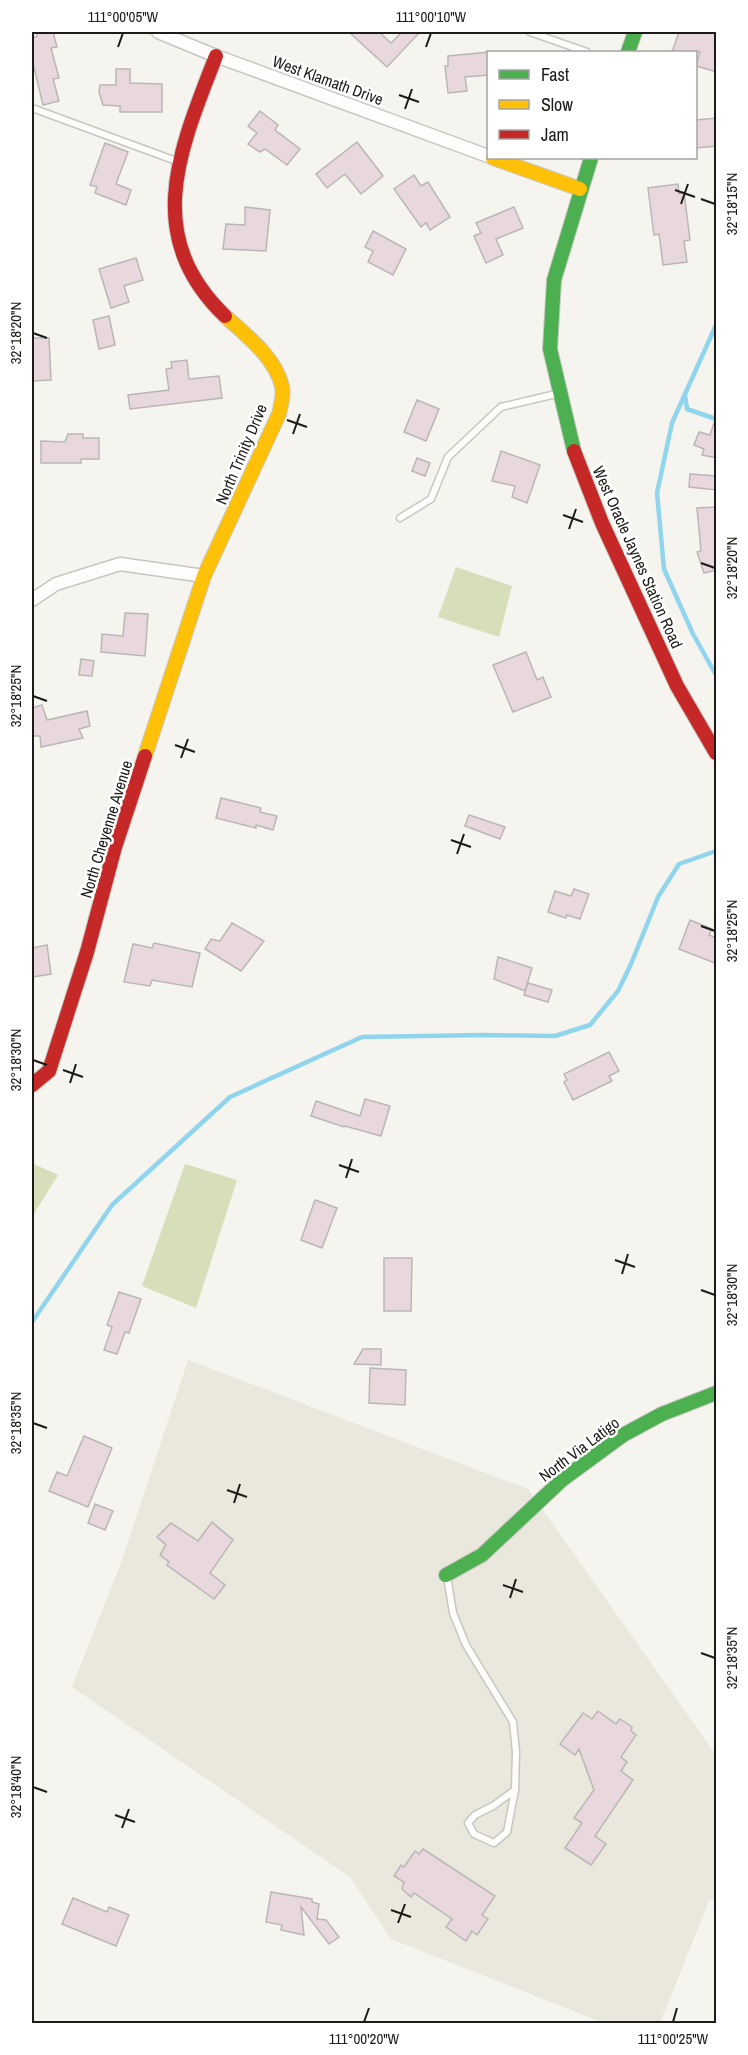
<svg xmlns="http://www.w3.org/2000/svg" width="748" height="2055" font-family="'Archivo Narrow',sans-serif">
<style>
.built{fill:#eae8dc}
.green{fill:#d7deba}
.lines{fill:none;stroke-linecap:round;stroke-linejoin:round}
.stream{stroke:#91d4ed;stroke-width:4.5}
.building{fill:#e8d8de;stroke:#b9b7b5;stroke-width:1.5}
.lane-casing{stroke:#c7c7c2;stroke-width:9}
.street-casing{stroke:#c7c7c2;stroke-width:15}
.fast-casing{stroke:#c7c7c2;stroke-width:16}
.slow-casing{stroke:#c7c7c2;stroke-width:16}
.jam-casing{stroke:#c7c7c2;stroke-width:16}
.lane{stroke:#fefdfc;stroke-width:6}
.street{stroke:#fefdfc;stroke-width:12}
.fast{stroke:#4caf50;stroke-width:14}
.slow{stroke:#ffc107;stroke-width:14}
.jam{stroke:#c62828;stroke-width:14}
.ticks{fill:none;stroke:#1c1b17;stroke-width:2}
.labels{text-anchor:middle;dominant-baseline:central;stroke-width:5;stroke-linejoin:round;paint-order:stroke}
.street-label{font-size:16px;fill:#1c1b17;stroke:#fff}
.neatline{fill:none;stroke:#1c1b17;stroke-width:2}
.ticks-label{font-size:15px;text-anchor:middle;fill:#1c1b17}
</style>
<rect width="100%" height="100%" fill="#f5f4ee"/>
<polygon class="built" points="188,1360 528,1489 716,1755 716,1899 709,1901 660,2023 604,2023 391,1939 350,1877 72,1687 122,1560"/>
<g class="green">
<polygon points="456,567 512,586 499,637 438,617"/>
<polygon points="32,1163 58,1175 32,1217"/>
<polygon points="185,1164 237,1180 196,1308 142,1286"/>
</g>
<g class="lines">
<g class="stream">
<polyline points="716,325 672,423 657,493 664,569 693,634 716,675"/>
<polyline points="685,395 687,409 716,419"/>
<polyline points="32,1322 112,1205 230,1097 362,1037 482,1035 555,1036 590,1025 618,991 631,964 658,897 679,864 716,851"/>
</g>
</g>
<g class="building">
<polygon points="38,32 53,32 57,47 51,48 59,78 53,79 59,101 43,105 32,59 32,38 37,36"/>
<polygon points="349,32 379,32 391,43 402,32 420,32 387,67"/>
<polygon points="679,32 717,32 717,72 696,66 700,52 672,52"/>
<polygon points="489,52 489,75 465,77 467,91 448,93 445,66 448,66 448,56"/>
<polygon points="116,69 130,69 130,83 162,84 162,112 120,112 120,106 103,105 99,92 100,85 116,85"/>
<polygon points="260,111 278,125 275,130 300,149 287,165 265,149 260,152 248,144 257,133 248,126"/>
<polygon points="717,118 717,146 696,148 696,120"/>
<polygon points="357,142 383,176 361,194 345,174 327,188 316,174"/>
<polygon points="105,143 128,152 116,184 131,190 126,205 95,193 97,187 90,185"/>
<polygon points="414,175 421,186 428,182 450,217 430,230 426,223 421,227 394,189"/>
<polygon points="678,184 679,194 684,192 690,240 684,241 687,262 663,265 659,234 654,235 648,188"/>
<polygon points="245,207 270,210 266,251 223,249 226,224 245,225"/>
<polygon points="514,207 523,228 496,239 503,255 486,263 474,236 481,233 476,223"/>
<polygon points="373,231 406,249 393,275 368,262 373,251 365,247"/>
<polygon points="136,258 143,280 124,286 129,302 111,308 99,269"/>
<polygon points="109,316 115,345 99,349 93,320"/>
<polygon points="32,338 49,338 51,380 32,381"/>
<polygon points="187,360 189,379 219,376 222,398 130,409 128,395 169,390 166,369 172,368 171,362"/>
<polygon points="417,400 439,409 426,441 404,432"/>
<polygon points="715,420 717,420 717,458 702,455 704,449 694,445 699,432 710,435"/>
<polygon points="68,434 83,434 83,438 99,438 99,459 81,459 81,463 41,463 41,441 65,442"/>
<polygon points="501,451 540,465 527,503 512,497 515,486 492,481"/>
<polygon points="417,458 430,463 425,476 412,471"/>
<polygon points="690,474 717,476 717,490 689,487"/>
<polygon points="717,507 717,570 704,573 697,552 701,551 697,508"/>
<polygon points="125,613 148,614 145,656 101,652 102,634 123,636"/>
<polygon points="526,652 537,680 543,677 551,697 513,712 493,665"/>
<polygon points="81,659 94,661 92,676 79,675"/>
<polygon points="42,705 47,720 87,711 90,726 79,729 83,738 41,747 40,736 32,736 32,708"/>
<polygon points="221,798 261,808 260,812 277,816 273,830 256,825 256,828 216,818"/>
<polygon points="469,815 505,827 500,839 465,826"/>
<polygon points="574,889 589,894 580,919 567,915 566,918 548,912 555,891 571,896"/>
<polygon points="690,920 712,929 709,935 717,938 717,964 679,949"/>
<polygon points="232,923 264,941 241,971 205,949 211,939 220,941"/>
<polygon points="154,943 200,953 192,987 152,980 150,986 124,982 133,944 152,948"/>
<polygon points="47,945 51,974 32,977 32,948"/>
<polygon points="498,957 532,968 525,991 494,979"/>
<polygon points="528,983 552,990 548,1002 524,995"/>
<polygon points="609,1052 619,1071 609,1076 612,1081 573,1100 564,1082 567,1080 564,1074"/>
<polygon points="365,1099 390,1106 381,1136 345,1126 344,1127 311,1116 316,1101 360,1116"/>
<polygon points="315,1200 337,1208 322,1248 301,1240"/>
<polygon points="384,1258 412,1258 411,1311 384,1311"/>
<polygon points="119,1292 141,1299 129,1333 125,1332 117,1354 104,1350 112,1327 107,1325"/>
<polygon points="363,1349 381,1349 381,1365 354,1364"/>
<polygon points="370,1368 406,1370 405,1405 369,1403"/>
<polygon points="84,1436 112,1448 88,1507 49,1491 57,1472 67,1476"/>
<polygon points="95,1504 113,1511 105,1530 88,1523"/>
<polygon points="212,1522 233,1540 210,1573 225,1585 214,1599 167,1565 169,1562 160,1555 166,1545 157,1537 171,1523 198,1541"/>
<polygon points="598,1711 616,1724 620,1719 632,1727 631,1731 636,1735 621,1757 627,1762 621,1771 633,1780 595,1836 606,1844 591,1865 565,1848 582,1823 574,1818 594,1790 579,1749 575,1755 560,1744 583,1713 592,1719"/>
<polygon points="423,1849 495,1896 482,1915 488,1919 477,1935 472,1931 466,1941 446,1927 452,1919 414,1893 411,1897 402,1889 404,1882 394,1876 401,1865 404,1867 415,1851 419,1854"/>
<polygon points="271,1892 312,1899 312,1902 319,1904 317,1919 326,1920 339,1937 329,1944 301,1907 304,1935 281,1930 282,1925 266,1922"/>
<polygon points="73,1898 107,1912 109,1907 129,1915 116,1946 62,1924"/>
</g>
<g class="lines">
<defs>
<g id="lane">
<polyline points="530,32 587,52"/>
<polyline points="32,108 179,162"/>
<polyline points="400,518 431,499 448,457 501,407 560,393"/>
<polyline points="447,1576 453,1613 466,1645 513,1722 516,1752 515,1790 507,1832 494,1843 474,1834 468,1823 475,1815 493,1806 515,1790"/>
</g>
<g id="street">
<polyline points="158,32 216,56 488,156"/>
<polyline points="32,600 56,584 120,564 204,576"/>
</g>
<g id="fast">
<polyline points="628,52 635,32"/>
<polyline points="574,451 550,349 554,280 591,158"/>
<polyline points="446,1575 482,1555 563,1479 623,1435 662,1414 716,1393"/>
</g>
<g id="slow">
<polyline points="493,158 580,189"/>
<path d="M145,756l59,-180 75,-162c2,-9 5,-19 3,-28 -7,-29 -36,-51 -57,-70"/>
</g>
<g id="jam">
<path d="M216,56c-36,93 -75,179 9,260"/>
<polyline points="574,451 602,523 677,686 716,753"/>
<polyline points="32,1085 49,1071 87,952 115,847 145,756"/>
</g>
</defs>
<use href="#lane" class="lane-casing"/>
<use href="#street" class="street-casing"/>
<use href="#fast" class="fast-casing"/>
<use href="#slow" class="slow-casing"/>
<use href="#jam" class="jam-casing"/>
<use href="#lane" class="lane"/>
<use href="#street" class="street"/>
<use href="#fast" class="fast"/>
<use href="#slow" class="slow"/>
<use href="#jam" class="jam"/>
</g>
<path class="ticks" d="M118,47l5,-14M426,47l5,-14M399,95l20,7M405,109l7,-20M675,190l20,7M701,199l14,5M681,204l7,-20M33,333l14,5M287,420l20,7M293,434l7,-20M563,515l20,7M569,529l7,-20M701,563l14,5M33,696l14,5M175,745l20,7M181,758l7,-19M451,840l20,7M457,854l7,-20M701,926l14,5M33,1060l14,5M63,1070l20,7M70,1083l6,-19M339,1165l20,7M346,1178l6,-19M615,1260l20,7M622,1274l6,-20M701,1290l14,5M33,1423l14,5M227,1490l20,7M234,1503l6,-19M503,1585l20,7M510,1598l6,-19M701,1653l14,5M33,1787l14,5M115,1815l20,7M122,1828l7,-19M391,1910l20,7M398,1923l7,-19M364,2022l5,-14M673,2022l4,-14"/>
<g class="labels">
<g class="street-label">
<text transform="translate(328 80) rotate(20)">West Klamath Drive</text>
<text transform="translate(241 454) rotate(-67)">North Trinity Drive</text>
<text transform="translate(638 557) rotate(66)">West Oracle Jaynes Station Road</text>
<text transform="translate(106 829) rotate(-73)">North Cheyenne Avenue</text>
<text transform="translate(579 1449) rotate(-37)">North Via Latigo</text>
</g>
</g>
<rect width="748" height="2055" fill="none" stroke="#ffffff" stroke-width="66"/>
<rect x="487" y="51" width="210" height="108" fill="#ffffff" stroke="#a4a4a2" stroke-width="1.5"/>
<rect x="499" y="70" width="30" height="9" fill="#4caf50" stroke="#a4a4a2" stroke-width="1.5"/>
<text x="541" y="81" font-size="18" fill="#1c1b17">Fast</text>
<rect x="499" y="100" width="30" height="9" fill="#ffc107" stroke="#a4a4a2" stroke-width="1.5"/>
<text x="541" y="111" font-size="18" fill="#1c1b17">Slow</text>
<rect x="499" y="130" width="30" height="9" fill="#c62828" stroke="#a4a4a2" stroke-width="1.5"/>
<text x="541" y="141" font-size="18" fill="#1c1b17">Jam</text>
<rect x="33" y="33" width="682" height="1989" class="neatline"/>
<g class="ticks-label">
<text x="123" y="22">111°00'05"W</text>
<text x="431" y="22">111°00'10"W</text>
<text transform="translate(732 204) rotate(-90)" y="5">32°18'15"N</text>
<text transform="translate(16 333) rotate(-90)" y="5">32°18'20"N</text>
<text transform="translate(732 568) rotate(-90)" y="5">32°18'20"N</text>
<text transform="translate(16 696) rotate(-90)" y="5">32°18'25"N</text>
<text transform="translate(732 931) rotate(-90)" y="5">32°18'25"N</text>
<text transform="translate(16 1060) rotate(-90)" y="5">32°18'30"N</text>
<text transform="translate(732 1295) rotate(-90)" y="5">32°18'30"N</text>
<text transform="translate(16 1423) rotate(-90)" y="5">32°18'35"N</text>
<text transform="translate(732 1658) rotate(-90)" y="5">32°18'35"N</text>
<text transform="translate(16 1787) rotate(-90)" y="5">32°18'40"N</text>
<text x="364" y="2044">111°00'20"W</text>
<text x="673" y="2044">111°00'25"W</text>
</g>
</svg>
